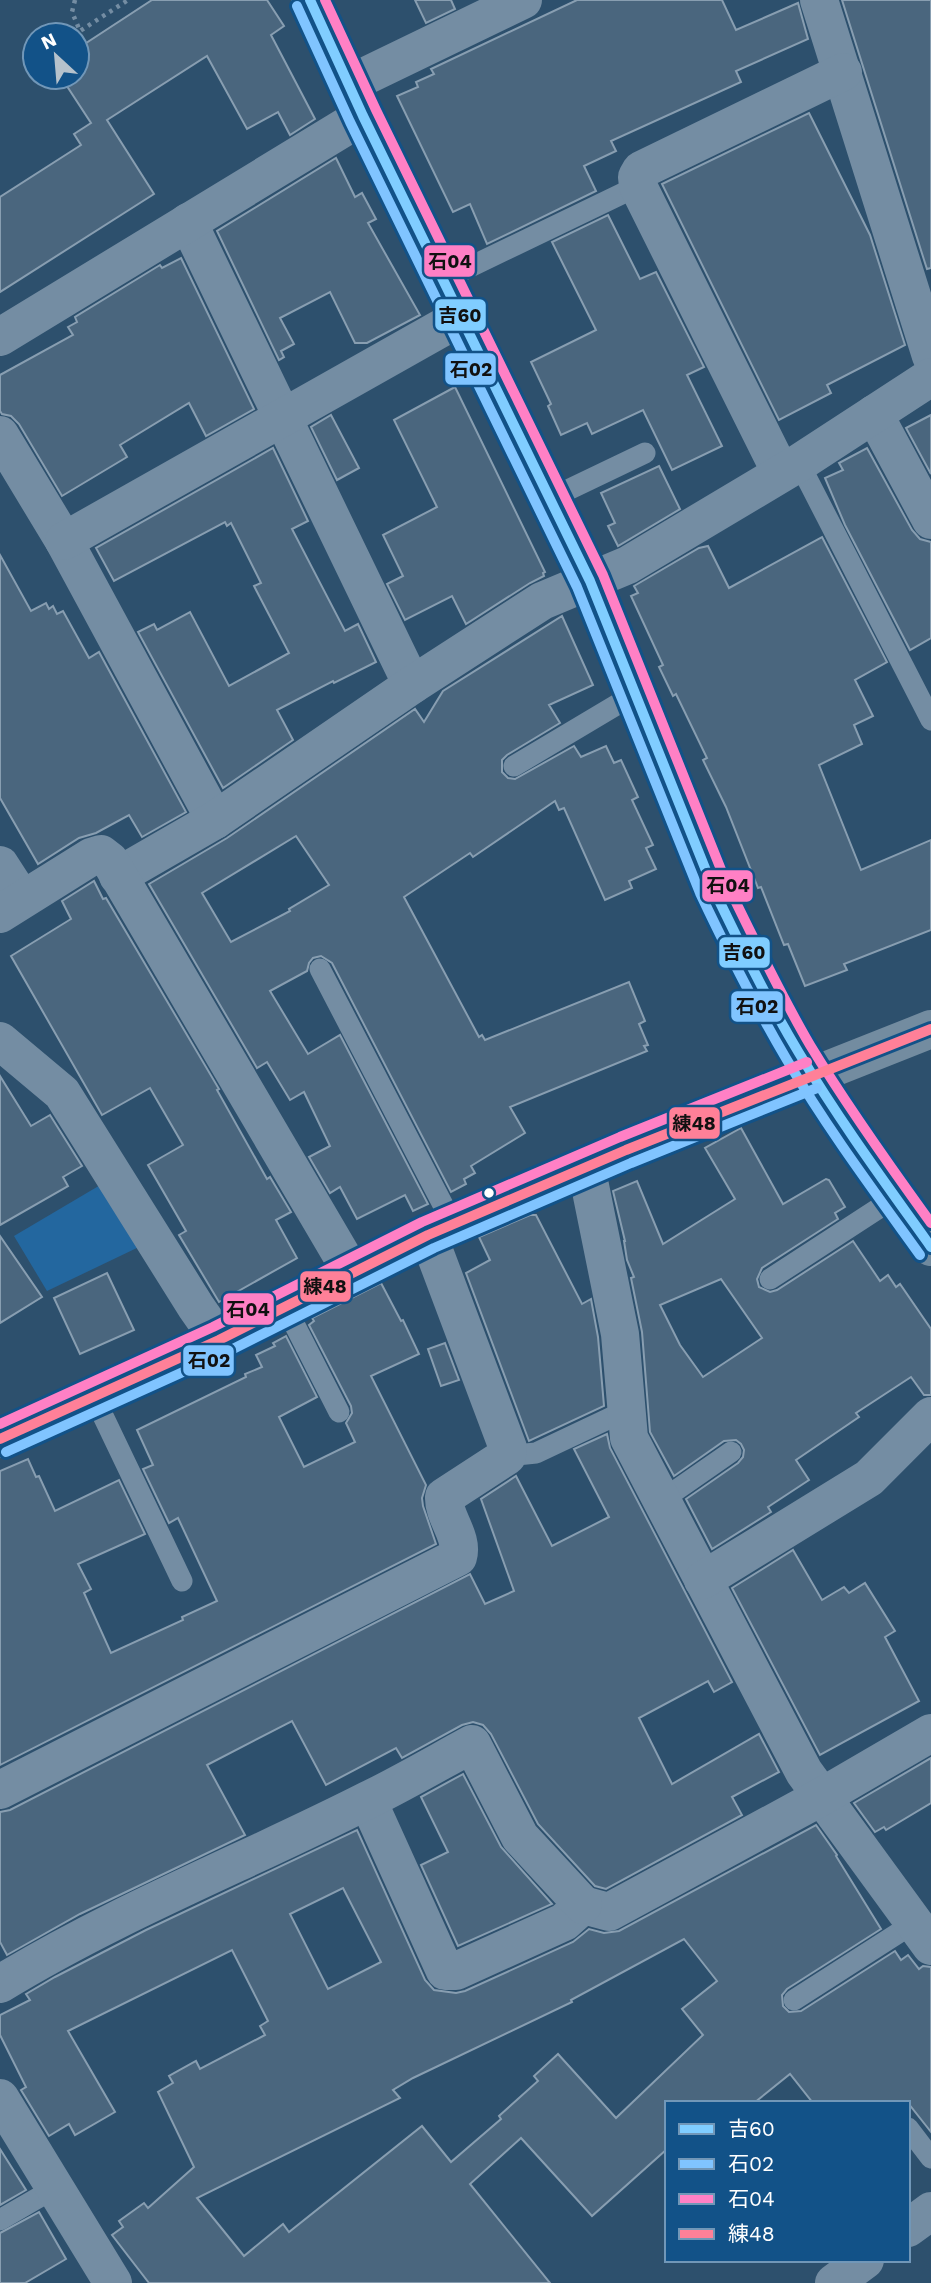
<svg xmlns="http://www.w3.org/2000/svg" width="931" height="2283" font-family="'Work Sans','Noto Sans JP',sans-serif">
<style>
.green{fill:#23679f}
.building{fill:#4a667e;stroke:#889eb1;stroke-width:2;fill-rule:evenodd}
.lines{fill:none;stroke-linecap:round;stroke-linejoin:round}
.path{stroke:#748da3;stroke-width:4.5;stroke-dasharray:3.5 5;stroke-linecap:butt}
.lane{stroke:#748da3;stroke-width:21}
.street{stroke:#748da3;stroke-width:38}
.secondary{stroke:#6f899e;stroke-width:38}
.primary{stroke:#738ca0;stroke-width:38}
.bus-1-casing{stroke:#125288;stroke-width:16}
.bus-2-casing{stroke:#125288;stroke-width:16}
.bus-3-casing{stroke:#125288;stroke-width:16}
.bus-4-casing{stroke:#125288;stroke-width:16}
.bus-1{stroke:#80cdff;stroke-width:10}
.bus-2{stroke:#80c4ff;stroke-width:10}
.bus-3{stroke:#ff80c5;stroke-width:10}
.bus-4{stroke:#ff8098;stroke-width:10}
.bus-dot{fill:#fff;stroke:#125288;stroke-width:2.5}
.line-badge{stroke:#125288;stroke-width:2.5}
.pale-badge-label{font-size:19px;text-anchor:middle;font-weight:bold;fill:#111}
</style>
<rect width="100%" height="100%" fill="#2d506d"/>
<polygon class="green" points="102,1184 141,1246 47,1291 14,1236"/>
<g class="building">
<polygon points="152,0 267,0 284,26 271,35 315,119 290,135 278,112 247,129 207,56 107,120 154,194 0,292 0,197 81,145 74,134 91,123 61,77 77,77 77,49"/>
<polygon points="415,0 451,0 455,9 426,23"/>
<polygon points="577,0 722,0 736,30 798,3 808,39 736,71 741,82 611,141 616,151 584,166 596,191 487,244 470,204 453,212 397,96 418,87 416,82 434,74 431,69"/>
<polygon points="842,0 931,0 931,268 927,269 925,263"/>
<polygon points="809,113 870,235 905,345 827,385 831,393 779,420 662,184"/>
<polygon points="336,158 355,197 362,193 376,219 368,223 420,315 367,343 355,343 330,292 280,318 294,344 281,351 284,357 279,360 217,231"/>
<polygon points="608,215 640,279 656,272 704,367 687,375 722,446 672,470 643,410 592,434 587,423 561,435 548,406 551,404 531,362 596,330 552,242"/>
<polygon points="181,258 254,409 206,436 189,403 120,445 127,457 62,496 19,424 11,416 2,414 0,411 0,375 73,335 68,327 77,322 75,317 160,265 162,268"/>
<polygon points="455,387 545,572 543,573 544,576 530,583 466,624 452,596 405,620 387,584 403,576 383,535 437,507 394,420"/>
<polygon points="331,415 359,468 337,480 311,427"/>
<polygon points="931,415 931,474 906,428"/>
<polygon points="273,448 308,521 292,529 345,631 358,624 376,662 334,683 333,681 277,710 293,740 223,788 138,632 154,624 157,630 190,612 229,686 289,653 254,586 261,583 231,523 227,526 225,522 114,581 96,548"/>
<polygon points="867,448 912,530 920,539 931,542 931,638 910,650 845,525 825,478 843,470 839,463"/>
<polygon points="659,466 680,509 618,546 608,526 615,523 601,493"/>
<polygon points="822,537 887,662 855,680 873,716 854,725 862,744 819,765 861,870 931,840 931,930 844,964 847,970 805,986 788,944 784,945 761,887 758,888 726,807 703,760 707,758 676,694 673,696 659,667 663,665 631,596 638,593 634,586 699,548 708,546 729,588"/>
<polygon points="0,555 31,611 46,603 49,609 53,606 57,614 63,611 89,658 99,652 186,812 142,837 129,815 96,833 79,838 38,864 0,798"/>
<path d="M562,616l31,69 -44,20 11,18 -53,32 -5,5v12l6,6 7,1 59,-33 7,11 25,-11 8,17 7,-3 17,37 -6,3 21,45 -7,3 10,21 -27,12 3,7 -27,12 -41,-92 -5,2 -4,-9 -82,56 -3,-4 -66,44 75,140 3,-2 3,5 144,-58 16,39 -6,3 9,21 -4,1 3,5 -137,56 15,26 -54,33 4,7 -11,6 2,5 -15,8 -119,-229 -11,-7 -8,2 -4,5 -2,8 -37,20 38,63 32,-19 88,169 -15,7 -8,-16 -48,24 -17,-32 -10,6 -21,-36 21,-11 -26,-54 -14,8 -23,-38 -10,6 -108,-184 78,-46 188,-129 9,13 19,-31zM296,836l33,49 -40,24 1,2 -59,31 -29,-49z"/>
<polygon points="94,881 103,899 106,898 219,1089 217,1090 267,1179 270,1177 291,1212 276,1220 297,1258 219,1302 179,1235 186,1231 148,1165 183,1145 150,1088 102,1115 11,956 71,919 62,901"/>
<polygon points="0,1076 31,1126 50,1115 82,1166 63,1177 68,1186 0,1225"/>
<path d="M741,1128l42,76 43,-25 3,1 16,27 -10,6 3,6 -76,49 -5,11 2,8 11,5 7,-2 76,-49 27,40 8,-6 8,12 4,-3 31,45v66h-7l-13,-18 -55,36 3,4 -63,43 13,20 -41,27 3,5 -59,37 -26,-50 52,-36 5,-6 1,-7 -3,-6 -5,-4 -12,1 -50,35 -24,-44 -8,-100 -11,-54 3,-1 -7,-17 -3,-19h1l-12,-50 24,-10 26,63 72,-45 -30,-51zM721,1279l41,59 -59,39 -23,-32 -20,-40z"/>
<polygon points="530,1215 536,1215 582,1304 591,1299 598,1337 604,1406 529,1441 466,1273 490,1260 479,1237"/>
<polygon points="0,1236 42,1297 0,1323"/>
<polygon points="107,1273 134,1330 80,1354 54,1298"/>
<polygon points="381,1283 401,1321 403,1320 419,1354 371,1376 426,1485 422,1498 423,1506 436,1544 0,1765 0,1471 28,1459 36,1477 39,1476 55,1511 119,1480 145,1534 78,1564 91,1589 84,1593 111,1653 183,1620 182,1617 217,1601 178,1518 169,1523 143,1469 153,1465 137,1430 246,1377 245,1374 262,1367 256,1355 275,1346 273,1343 286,1336 317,1397 279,1417 304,1467 355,1442 346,1423 352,1413 351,1406 309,1325 314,1321 312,1318"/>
<polygon points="445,1343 459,1380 441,1386 428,1349"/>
<polygon points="607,1434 610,1448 732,1682 714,1692 708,1681 639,1718 672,1784 759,1734 779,1772 732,1797 742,1815 606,1889 595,1886 538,1824 491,1734 483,1725 473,1722 462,1725 402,1758 396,1748 326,1785 292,1721 207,1765 245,1835 80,1914 7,1955 0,1942 0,1812 10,1810 470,1574 485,1604 514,1591 481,1499 516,1476 552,1546 609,1517 574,1449"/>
<polygon points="793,1550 822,1600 844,1587 849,1593 865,1583 895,1631 885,1637 919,1701 820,1755 732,1588"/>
<polygon points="931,1758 931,1803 886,1830 884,1827 875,1832 854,1803"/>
<polygon points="463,1774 501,1847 552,1904 458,1946 421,1865 448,1852 421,1797"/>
<path d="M816,1825l21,30 -1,1 45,73 -94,60 -5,6 1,11 6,6 12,-1 94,-60 6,9 7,-5 11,14 4,-3 8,1v165l-23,-29h-95l-23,-29 -36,29h-87v46l-75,67 -71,-78 -51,46 80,99h-401l-37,-48 11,-8 -4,-6 25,-18 4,5 46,-41 -36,-75 15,-9 -4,-7 27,-15 4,8 65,-34 -5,-9 8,-5 -36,-71 -164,81 47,81 -40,23 -6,-11 -20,12 -28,-46 5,-3 -26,-52v-20l30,-15 -4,-6 29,-17 91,-47 211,-100 68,150 9,10 22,3 9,-2 108,-49 16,-13 15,4 15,-2zM343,1888l38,74 -53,27 -38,-75zM684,1939l33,42 -35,28 21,26 -87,83 -58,-64 -24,22 4,5 -39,35 2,3 -50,43 -29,-36 -133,106 -6,-8 -39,32 -47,-58 203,-100 -7,-8 20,-12 159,-76 -1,-2z"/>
<polygon points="0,2149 26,2190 0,2205"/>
<polygon points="39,2212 66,2259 25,2283 0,2283 0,2233"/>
</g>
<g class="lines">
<polyline class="path" points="75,0 72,12 80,31 128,0"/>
<g class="lane">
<polyline points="443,280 638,186"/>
<polyline points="799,463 931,720"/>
<polyline points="549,499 645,453"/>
<polyline points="514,766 618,704 635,696"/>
<polyline points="320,969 453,1224"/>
<polyline points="770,1279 896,1197"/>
<polyline points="285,1306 339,1412"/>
<polyline points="94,1397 182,1581"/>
<polyline points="507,1456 536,1453 627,1410"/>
<polyline points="662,1500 731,1452"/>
<polyline points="794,2000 914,1923"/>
<polyline points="908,2128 931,2158"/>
<polyline points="0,2220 55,2188"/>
</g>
<g class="street">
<polyline points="310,0 363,116 590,581 713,888 767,997 812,1075"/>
<polyline points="819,0 931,356"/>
<polyline points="349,84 523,0"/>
<polyline points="188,222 412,685"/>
<polyline points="0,337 363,116"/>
<polyline points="874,414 931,520"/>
<polyline points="0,435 64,541 215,820"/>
<polyline points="781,473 638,186 637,177 641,170 843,72"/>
<polyline points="64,541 461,317"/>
<polyline points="0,865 22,899"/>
<polyline points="118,876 215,820 412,685 542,601 628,565 799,463 931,377"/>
<polyline points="0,914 91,857 101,854 110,861 352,1273"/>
<polyline points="0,1041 62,1093 196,1307 219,1340"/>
<polyline points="586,1166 620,1334 629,1438 804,1772 931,1946"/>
<polyline points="703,1580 869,1478 931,1416"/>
<path d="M0,1790l458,-233c6,-20 -15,-40 -14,-60l63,-41 1,-8 -80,-213"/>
<polyline points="368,1801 445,1971 456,1971 564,1922 583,1905 609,1912 821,1797 931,1733"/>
<path d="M0,1984c118,-72 246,-122 368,-184 35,-17 69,-37 104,-56l48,93 63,68"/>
<polyline points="0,2098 113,2283"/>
<polyline points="908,2228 931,2211"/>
<polyline points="834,2283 865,2260"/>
</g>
<polyline class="secondary" points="812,1075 931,1247"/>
<polyline class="primary" points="0,1439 219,1340 428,1235 626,1150 931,1029"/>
<defs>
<path id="bus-1" d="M310,0l53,116 227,465 123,307c27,56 54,112 86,165 40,67 87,131 132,194"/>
<g id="bus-2">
<path d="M297,6l53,116 227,465 123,306c27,57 55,113 87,167 40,68 87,131 133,195"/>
<polyline points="6,1452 225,1353 434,1248 631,1163 817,1088"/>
</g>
<g id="bus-3">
<path d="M325,0l51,110 227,465 123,307c27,55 53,110 84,163 37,61 79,120 121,178"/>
<polyline points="0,1424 213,1327 422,1222 620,1137 807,1062"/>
</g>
<polyline id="bus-4" points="0,1439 219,1340 428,1235 626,1150 931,1029"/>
</defs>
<use href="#bus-1" class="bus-1-casing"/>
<use href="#bus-2" class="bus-2-casing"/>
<use href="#bus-3" class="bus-3-casing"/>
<use href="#bus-4" class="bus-4-casing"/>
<use href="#bus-1" class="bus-1"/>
<use href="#bus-2" class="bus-2"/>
<use href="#bus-3" class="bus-3"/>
<use href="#bus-4" class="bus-4"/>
</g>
<circle class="bus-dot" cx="489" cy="1193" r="6"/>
<g class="line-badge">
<rect x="423" y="244" width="53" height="34" rx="7" fill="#ff80c5"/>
<rect x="434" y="298" width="53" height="34" rx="7" fill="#80cdff"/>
<rect x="444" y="352" width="53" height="34" rx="7" fill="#80c4ff"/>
<rect x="701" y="869" width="53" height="34" rx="7" fill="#ff80c5"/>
<rect x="718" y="936" width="53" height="33" rx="7" fill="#80cdff"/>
<rect x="730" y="990" width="54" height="33" rx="7" fill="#80c4ff"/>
<rect x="668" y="1106" width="53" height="34" rx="7" fill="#ff8098"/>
<rect x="299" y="1270" width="53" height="33" rx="7" fill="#ff8098"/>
<rect x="222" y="1292" width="53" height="34" rx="7" fill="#ff80c5"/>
<rect x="182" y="1344" width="53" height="33" rx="7" fill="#80c4ff"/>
</g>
<g class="pale-badge-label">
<text x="450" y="268">石04</text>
<text x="460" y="322">吉60</text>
<text x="471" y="376">石02</text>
<text x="728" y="892">石04</text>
<text x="744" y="959">吉60</text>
<text x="757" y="1013">石02</text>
<text x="694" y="1130">練48</text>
<text x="325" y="1293">練48</text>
<text x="248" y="1316">石04</text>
<text x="209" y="1367">石02</text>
</g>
<rect x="665" y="2101" width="245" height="161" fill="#125288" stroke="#7197b8" stroke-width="2"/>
<rect x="679" y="2124" width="35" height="10" fill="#80cdff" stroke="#7197b8" stroke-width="2"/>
<text x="728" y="2136" font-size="21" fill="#ffffff">吉60</text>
<rect x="679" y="2159" width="35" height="10" fill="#80c4ff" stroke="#7197b8" stroke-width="2"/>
<text x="728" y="2171" font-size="21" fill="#ffffff">石02</text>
<rect x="679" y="2194" width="35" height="10" fill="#ff80c5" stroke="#7197b8" stroke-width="2"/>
<text x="728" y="2206" font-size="21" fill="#ffffff">石04</text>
<rect x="679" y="2229" width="35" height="10" fill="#ff8098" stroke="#7197b8" stroke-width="2"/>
<text x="728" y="2241" font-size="21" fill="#ffffff">練48</text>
<g transform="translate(56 56) rotate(334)"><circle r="33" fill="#125288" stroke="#7197b8" stroke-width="2"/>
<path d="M0-5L12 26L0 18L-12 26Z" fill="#b6c2cc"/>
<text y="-10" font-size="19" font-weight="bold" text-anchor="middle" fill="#ffffff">N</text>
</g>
</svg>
